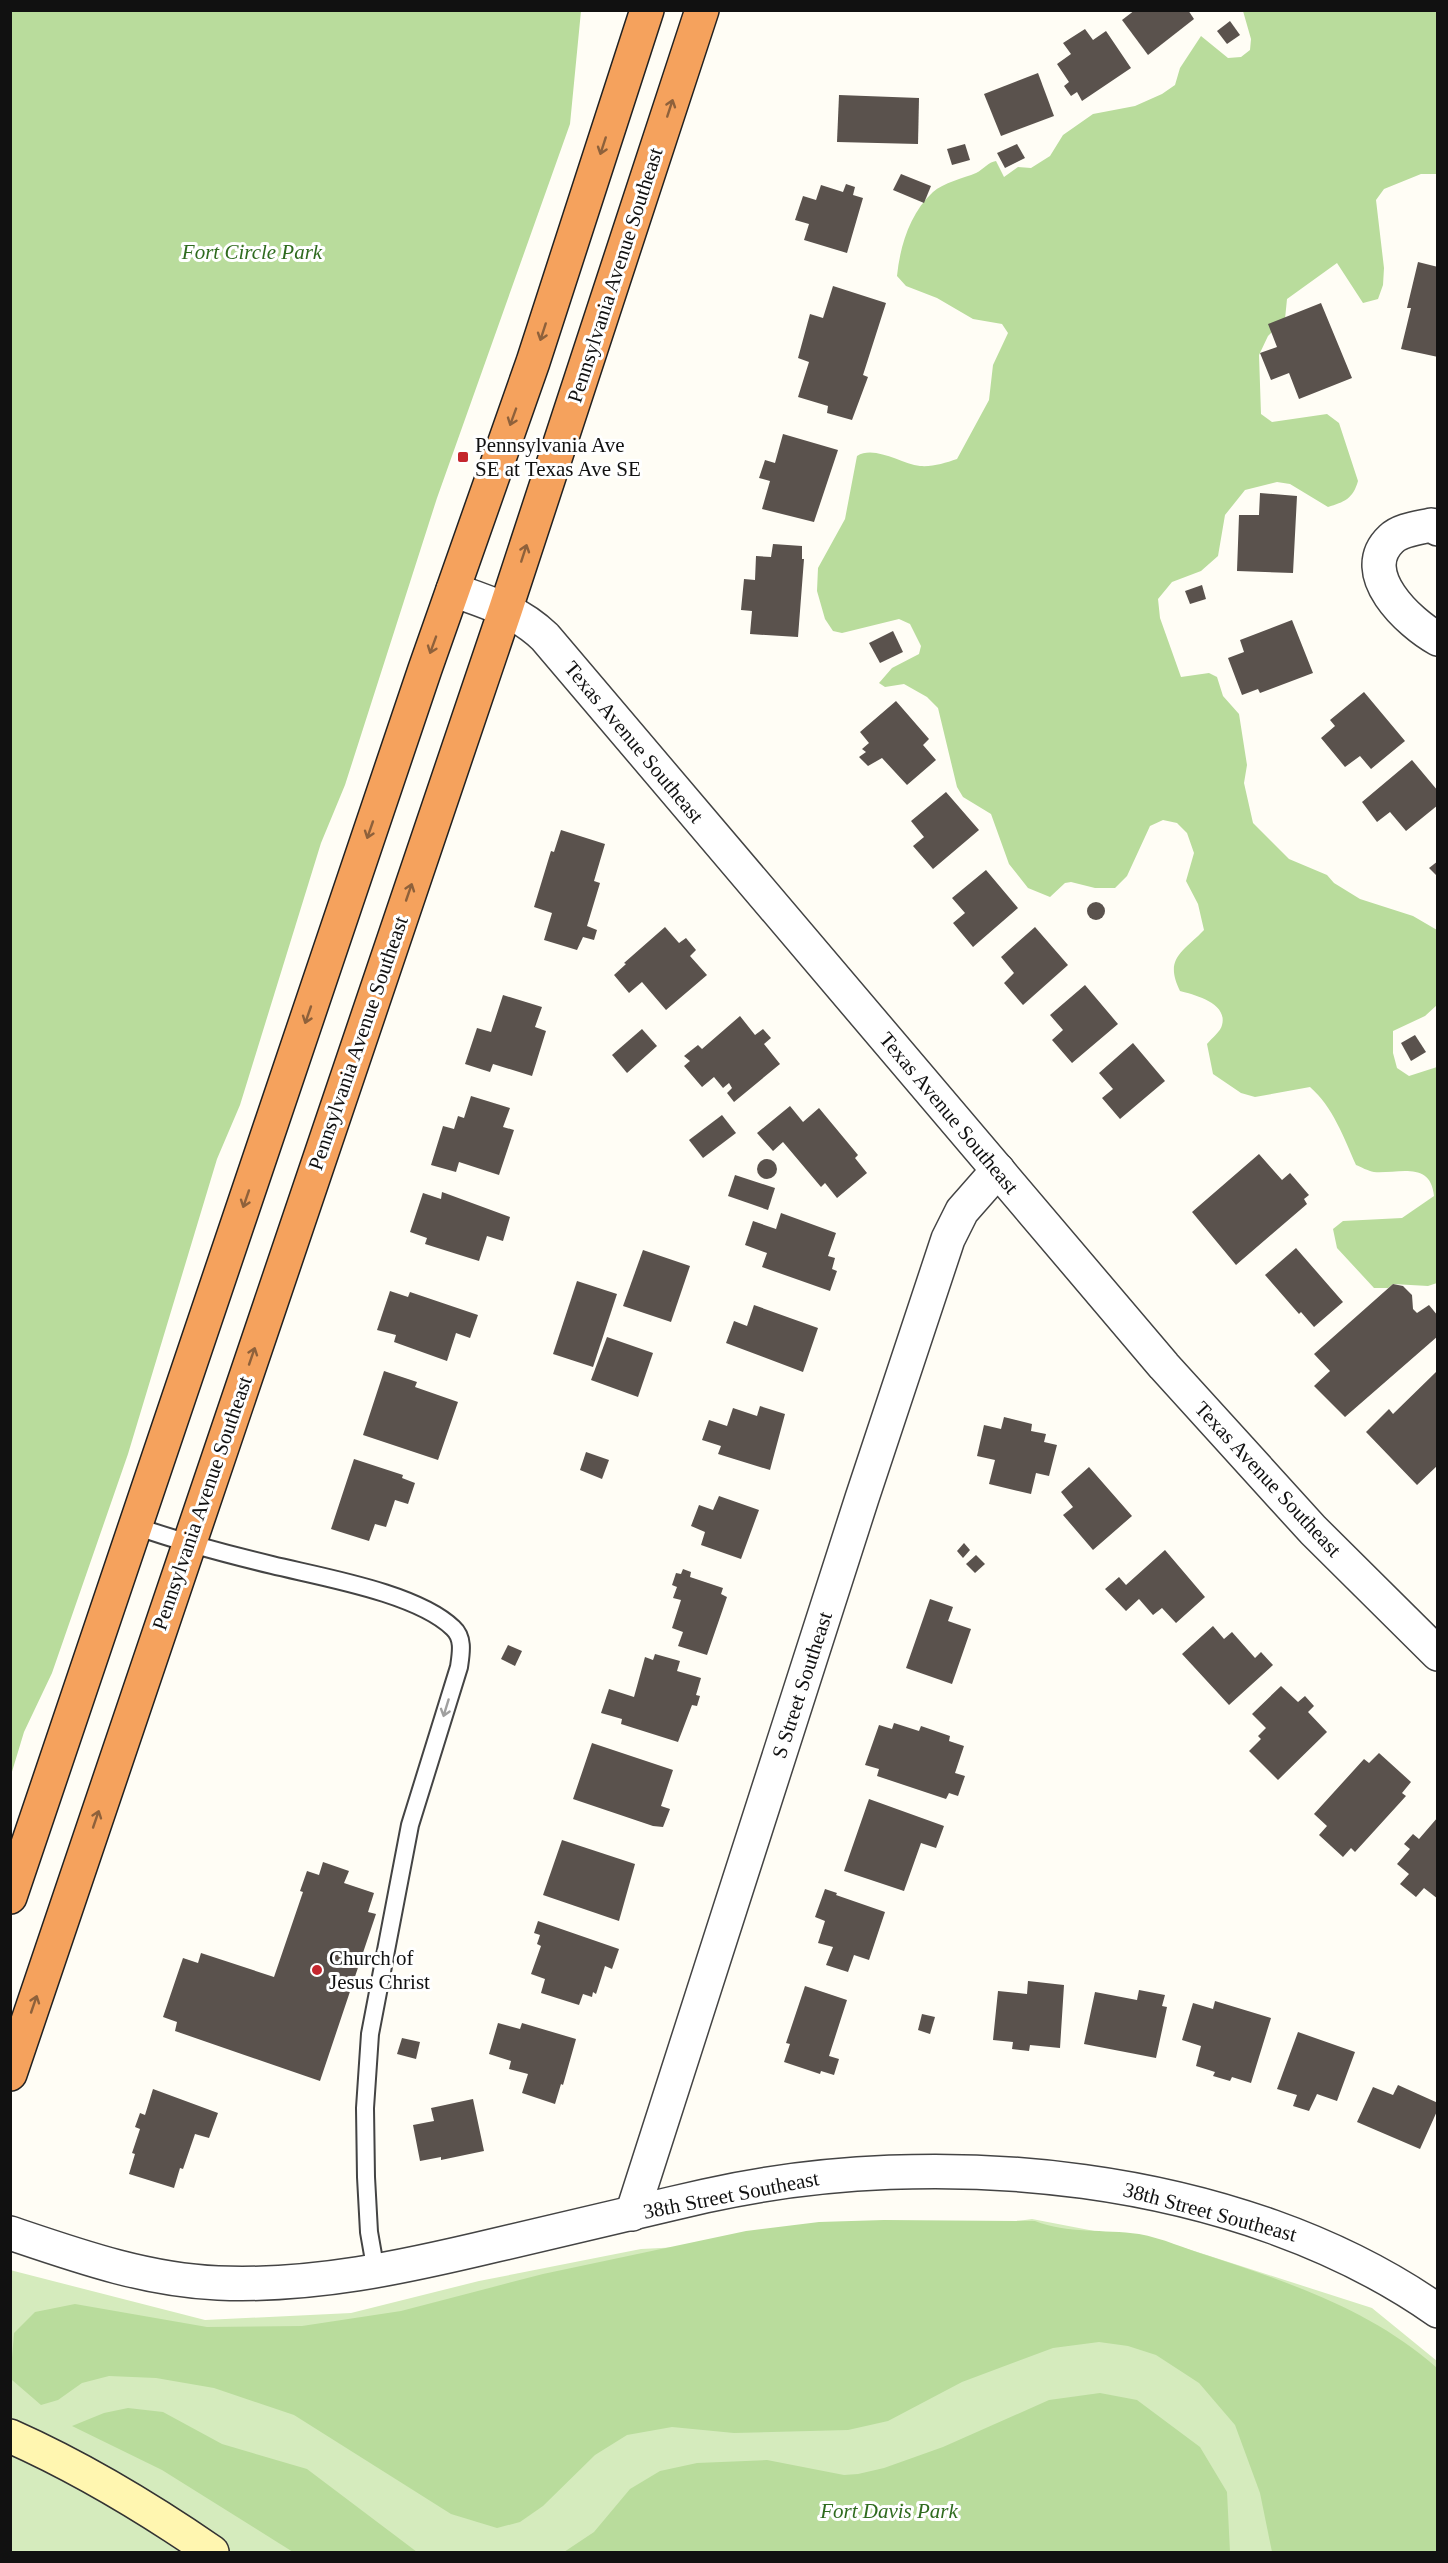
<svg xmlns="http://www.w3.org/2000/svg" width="1448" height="2563" font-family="'Times New Roman',serif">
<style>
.green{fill:#d5ebbd}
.forest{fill:#b9dc9c}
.building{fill:#5a524d}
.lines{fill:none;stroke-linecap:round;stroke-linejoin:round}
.lane-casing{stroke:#444;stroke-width:20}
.street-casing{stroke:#444;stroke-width:36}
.secondary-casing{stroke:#333;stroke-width:36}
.highway-casing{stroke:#222;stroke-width:36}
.lane{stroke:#fff;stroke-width:16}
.street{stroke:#fff;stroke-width:33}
.secondary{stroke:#fff6b0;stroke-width:33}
.highway{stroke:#f5a25d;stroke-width:33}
.oneway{stroke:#8e613b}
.oneway2{stroke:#a0a0a0}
.poi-dot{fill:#c4262e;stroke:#fff;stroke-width:2}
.labels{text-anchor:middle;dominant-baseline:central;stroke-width:6;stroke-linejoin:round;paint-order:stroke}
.park-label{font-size:21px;font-style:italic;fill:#2f6b1f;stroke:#fff}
.street-label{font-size:21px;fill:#111;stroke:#fff}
.poi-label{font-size:21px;fill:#111;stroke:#fff;text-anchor:start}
</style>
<rect width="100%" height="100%" fill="#fffdf5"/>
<polygon class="green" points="1032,2219 1188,2249 1372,2308 1437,2361 1437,2552 11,2552 10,2270 205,2320 351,2313 479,2281 641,2249 912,2235"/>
<g class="forest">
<polygon points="11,10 581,11 570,124 437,498 345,785 321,843 240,1105 217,1159 128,1454 52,1673 24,1732 11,1775"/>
<path d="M1243,11h194v163h-16l-37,15 -8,11 8,68 -1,17 -5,14 -15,4 -26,-40 -50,36 -2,20 -17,17 -9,19 2,59 11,8 55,-8 12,9 19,58c-5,18 -14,21 -30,26l-38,-23 -13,-2 -32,8 -20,25 -7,41 -17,15 -29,11 -14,17 2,19 21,59 28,-4 8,4 6,19 16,18 8,51 -3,18 9,40 36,36 38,16 7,8 26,16 53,17 24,14v75l-12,11 -32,15v22l4,15 12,8 28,-9v216l-9,3 -35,-2 -5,4h-14l-37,-40 -4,-19 10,-8 59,-3 32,-22c-3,-36 -37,-22 -60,-24 -6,-1 -13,-5 -18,-7 -12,-27 -23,-58 -46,-78l-55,10 -14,-4 -28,-19 -6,-30c5,-6 14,-13 15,-19 6,-22 -27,-30 -42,-34 -16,-33 2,-38 24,-61l-6,-26 -12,-23 8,-28 -7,-20 -10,-10 -14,-3 -13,6 -23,50 -12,12h-20l-24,-6 -6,1 -15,14 -22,-9 -19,-24 -18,-50 -28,-17 -6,-10 -19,-79 -11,-11 -23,-13 -19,3 -6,-4 13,-15 27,-14 2,-8 -11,-22 -11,-5 -57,14 -9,-2 -8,-12 -8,-28 1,-23 27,-49 12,-63c18,-11 44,8 63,10 13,1 25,-3 37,-7l32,-59 4,-35 15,-32 -6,-9 -29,-5 -36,-21 -31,-12 -9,-10c3,-30 13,-63 36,-84 10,-9 31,-14 43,-19 8,-4 12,-11 20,-12l8,16 14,-10 13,1 19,-12 13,-21 30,-21 42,-8 27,-12 13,-9 5,-17 21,-32 27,22 13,-1 9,-7 1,-11z"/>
<path d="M884,2220l151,1c32,13 69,8 104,13 23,4 47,15 70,22 81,27 163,54 228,112v184h-165l-12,-59 -25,-68 -36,-42 -43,-28 -28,-9 -29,-4 -46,6 -91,34 -74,39 -40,9 -114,3 -62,-6 -45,8 -32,20 -52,51 -23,16 -23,6 -46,-14 -157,-99 -80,-27 -58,-10 -47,-2 -27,7 -24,17 -17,5 -29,-25 -1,-10 3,-37 21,-21 40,-8 132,23 95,-1 99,-15 142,-37 203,-43 73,-9z"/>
<polygon points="1100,2393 1137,2400 1200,2447 1227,2492 1230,2552 564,2552 594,2532 630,2489 660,2471 697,2463 767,2460 844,2475 858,2474 884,2468 943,2447 1049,2400"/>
<polygon points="128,2408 163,2412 222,2444 307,2469 417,2552 293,2552 162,2470 72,2426 104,2413"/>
</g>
<g class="building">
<polygon points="1135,10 1188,10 1194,19 1148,55 1122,20"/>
<polygon points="1230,21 1240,35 1227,44 1217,31"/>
<polygon points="1085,29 1093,40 1106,31 1131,68 1082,101 1077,92 1071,96 1064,86 1069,82 1057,64 1071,54 1063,43"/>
<polygon points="1038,73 1054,116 1001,136 984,94"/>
<polygon points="839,95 919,98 918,144 837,142"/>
<polygon points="965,144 970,160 952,165 947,149"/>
<polygon points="1017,144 1025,158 1005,168 997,153"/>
<polygon points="901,174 931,186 924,203 893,190"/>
<polygon points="846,184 855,187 853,195 863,198 847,253 804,240 809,224 795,220 803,196 816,200 821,185 843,192"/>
<polygon points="1418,262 1438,267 1438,357 1401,349 1411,308 1407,308"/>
<polygon points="833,286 886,303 863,375 868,377 852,420 827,413 828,406 798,397 809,362 798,358 810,314 823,318"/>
<polygon points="1321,303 1352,378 1299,399 1289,373 1271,380 1260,353 1277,347 1268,324"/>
<polygon points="783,434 838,450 814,522 762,509 770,481 759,478 765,460 775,463"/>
<polygon points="1260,493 1297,496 1293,573 1237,571 1239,515 1259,515"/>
<polygon points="773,544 802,546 802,559 804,559 798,637 750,634 752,611 741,610 744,579 755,580 756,556 771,557"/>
<polygon points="1202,585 1206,599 1190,604 1185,591"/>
<polygon points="1292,620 1313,673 1260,693 1258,689 1242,695 1228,658 1244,652 1240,640"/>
<polygon points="893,631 903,652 880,663 869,643"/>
<polygon points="1364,692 1405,741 1371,769 1360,756 1345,767 1321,738 1335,726 1330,720"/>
<polygon points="896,701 929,739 923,745 936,760 907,785 882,758 868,766 859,757 866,752 862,749 869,743 860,732"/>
<polygon points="1412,760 1438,791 1438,805 1406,831 1390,812 1377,822 1362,802"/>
<polygon points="946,792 979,830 933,869 913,846 924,837 911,821"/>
<polygon points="561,830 605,844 594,881 600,883 587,926 597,930 594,940 583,937 577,950 544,940 552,913 534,907 551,851 554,852"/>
<polygon points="1438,861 1438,877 1429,868"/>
<polygon points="986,870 1018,908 973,947 953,923 965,913 952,898"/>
<circle cx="1096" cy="911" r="9"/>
<polygon points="665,927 679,943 686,938 696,950 690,956 707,975 666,1010 642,982 629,993 614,975 626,964 624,963"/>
<polygon points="1035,927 1068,965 1023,1005 1004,983 1014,973 1001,957"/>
<polygon points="1085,985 1118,1024 1072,1063 1052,1040 1063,1030 1050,1015"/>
<polygon points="503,995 542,1007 535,1027 546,1031 532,1076 493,1064 490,1072 465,1064 477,1028 491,1032"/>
<polygon points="740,1016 755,1035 763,1029 771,1038 764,1044 780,1064 734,1102 727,1093 732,1088 729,1083 723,1088 714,1077 702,1087 684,1066 690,1061 684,1056 698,1045 702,1049"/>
<polygon points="642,1029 657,1046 627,1073 612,1055"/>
<polygon points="1415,1035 1426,1052 1411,1061 1401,1043"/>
<polygon points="1133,1043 1165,1081 1120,1119 1102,1098 1113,1089 1099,1073"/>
<polygon points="471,1096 510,1108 503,1127 514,1130 499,1175 459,1162 456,1172 431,1165 443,1126 454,1129 458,1116 464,1118"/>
<polygon points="790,1106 803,1122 819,1108 858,1155 855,1158 867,1173 837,1198 825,1183 821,1187 783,1142 773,1151 757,1133"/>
<polygon points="722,1115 736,1133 703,1158 689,1140"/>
<polygon points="1259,1154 1282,1180 1290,1173 1309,1195 1304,1199 1307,1204 1236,1265 1192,1212"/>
<circle cx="767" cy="1169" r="10"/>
<polygon points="735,1175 775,1188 768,1210 728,1196"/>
<polygon points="442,1192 510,1217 503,1241 487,1236 479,1261 425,1244 427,1238 410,1232 423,1193 441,1199"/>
<polygon points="781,1213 836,1233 828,1256 835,1258 832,1269 837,1271 830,1291 762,1267 767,1253 745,1245 753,1221 776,1229"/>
<polygon points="1296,1248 1343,1302 1314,1327 1301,1312 1299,1314 1265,1275"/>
<polygon points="643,1250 690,1266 671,1322 623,1306"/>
<polygon points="577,1281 617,1294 593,1367 553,1354"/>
<polygon points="1393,1284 1403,1286 1412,1295 1413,1309 1417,1313 1429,1305 1438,1316 1438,1336 1345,1417 1314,1386 1330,1371 1314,1354"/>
<polygon points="390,1291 408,1297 410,1292 478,1315 470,1338 456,1333 447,1361 394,1342 396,1335 377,1330"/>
<polygon points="754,1305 818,1328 803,1372 726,1343 734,1321 747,1326"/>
<polygon points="607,1337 653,1353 638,1397 591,1380"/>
<polygon points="384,1371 417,1382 415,1387 458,1402 438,1460 363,1435"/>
<polygon points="1436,1372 1438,1465 1417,1485 1366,1432 1389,1409 1393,1414"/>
<polygon points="760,1406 785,1414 770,1470 718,1454 721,1446 702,1440 709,1420 727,1426 733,1408 757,1416"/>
<polygon points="1004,1417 1032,1424 1031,1431 1046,1434 1044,1442 1057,1445 1049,1476 1036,1473 1031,1494 989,1484 995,1460 977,1456 984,1425 1001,1429"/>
<polygon points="586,1452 609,1460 602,1479 580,1470"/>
<polygon points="354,1459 403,1475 402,1478 415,1483 408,1504 395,1500 386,1527 375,1524 369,1541 331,1529"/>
<polygon points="1089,1467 1132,1516 1093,1550 1063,1515 1073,1507 1061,1492"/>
<polygon points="719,1496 759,1510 741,1559 701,1545 705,1532 691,1526 699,1505 713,1510"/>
<polygon points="964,1543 970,1550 963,1558 957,1551"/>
<polygon points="1165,1550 1205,1597 1176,1623 1162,1608 1153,1615 1139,1599 1126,1611 1105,1589 1119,1577 1126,1585"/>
<polygon points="976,1555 985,1564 975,1573 966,1564"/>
<polygon points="683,1569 691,1572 690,1577 723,1588 721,1594 727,1597 707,1655 678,1646 683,1632 672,1628 681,1600 673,1598 677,1587 672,1585 676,1573 681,1574"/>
<polygon points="930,1599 953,1607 948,1621 971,1629 952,1684 906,1668"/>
<polygon points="1213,1626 1224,1639 1232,1632 1255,1658 1261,1652 1273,1665 1229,1705 1182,1654"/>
<polygon points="508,1645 522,1651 515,1666 501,1659"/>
<polygon points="655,1654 680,1661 677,1671 701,1678 696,1695 700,1696 697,1706 692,1705 678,1742 621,1724 622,1719 601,1713 609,1689 634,1697 645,1657 653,1660"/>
<polygon points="1281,1686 1298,1702 1305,1696 1314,1706 1308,1712 1327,1732 1278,1780 1249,1751 1261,1739 1258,1736 1266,1728 1252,1714"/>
<polygon points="894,1723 919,1731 921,1726 950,1736 949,1741 964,1746 955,1773 965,1776 958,1796 949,1793 946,1799 877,1776 879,1769 865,1765 879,1725 892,1729"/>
<polygon points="592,1743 673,1770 661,1806 670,1809 663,1827 653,1826 573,1799"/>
<polygon points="1379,1753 1411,1782 1402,1793 1406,1796 1355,1852 1351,1848 1343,1857 1319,1835 1327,1826 1314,1814 1364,1759 1369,1763"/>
<polygon points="869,1799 944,1826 936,1848 921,1843 904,1891 844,1871"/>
<polygon points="1438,1817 1438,1899 1424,1888 1416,1897 1400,1884 1409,1874 1397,1864 1410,1849 1404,1844 1413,1834 1419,1839"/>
<polygon points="562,1840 635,1864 619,1921 543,1895"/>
<polygon points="323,1862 349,1871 344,1883 374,1893 368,1912 376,1914 320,2081 175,2031 177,2022 163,2017 183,1958 198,1963 201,1953 274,1977 303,1892 300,1891 307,1871 319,1875"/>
<polygon points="825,1889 837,1893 836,1895 885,1912 869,1960 854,1955 848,1972 826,1965 833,1947 818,1943 825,1921 815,1917"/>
<polygon points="538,1921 619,1949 612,1969 605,1966 596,1994 593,1992 592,1997 583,1994 579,2005 541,1993 545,1979 531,1974 541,1946 537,1944 540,1935 534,1933"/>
<polygon points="1028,1981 1064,1985 1060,2048 1030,2045 1029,2051 1012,2049 1013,2042 993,2040 998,1991 1027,1994"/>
<polygon points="805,1986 847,2000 829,2056 839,2059 834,2075 821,2071 820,2074 784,2062 790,2044 786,2043"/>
<polygon points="1139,1990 1165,1995 1162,2006 1167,2007 1156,2058 1084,2044 1095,1992 1137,2000"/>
<polygon points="1215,2001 1271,2018 1251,2083 1232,2077 1230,2081 1213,2076 1215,2072 1196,2066 1201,2046 1182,2040 1193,2003 1213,2009"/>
<polygon points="922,2014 935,2017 930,2034 918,2030"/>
<polygon points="498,2023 520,2029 522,2023 576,2039 563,2085 561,2084 555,2104 522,2093 528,2074 509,2069 511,2061 489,2054"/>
<polygon points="1298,2032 1355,2052 1337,2101 1317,2094 1309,2111 1293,2106 1297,2095 1277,2089"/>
<polygon points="402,2038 420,2042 416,2059 397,2054"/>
<polygon points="1398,2085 1438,2103 1438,2109 1420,2149 1357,2122 1373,2087 1393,2095"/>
<polygon points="153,2089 218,2113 209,2138 195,2134 183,2169 180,2168 174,2188 129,2174 135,2154 132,2153 140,2129 135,2127 140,2113 145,2115"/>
<polygon points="473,2099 484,2151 441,2160 441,2157 420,2161 413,2125 434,2121 431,2108"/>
</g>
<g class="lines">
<defs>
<path id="lane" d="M135,1526c46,16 91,28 137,39 49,12 145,28 181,63 11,10 8,25 6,39l-49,158 -40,209 -5,74 1,69 3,55 7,40"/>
<g id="street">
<path d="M1438,529l-7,-4c-13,3 -31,5 -40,14 -36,34 18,84 47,100"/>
<path d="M453,590c34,12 65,21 92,47l619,729 149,164 125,124"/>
<polyline points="632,2214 862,1498 948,1239 962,1211 998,1170"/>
<path d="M10,2233c68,23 136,47 208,50 95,4 186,-16 278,-38 69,-16 139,-33 209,-49 232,-52 534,-25 733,115"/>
</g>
<path id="secondary" d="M10,2436c72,32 138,72 202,116"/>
<g id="highway">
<polyline points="10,1897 425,669 533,362 647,10"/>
<polyline points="10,2074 506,608 702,10"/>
</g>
</defs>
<use href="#lane" class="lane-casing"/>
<use href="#street" class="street-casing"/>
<use href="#secondary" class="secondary-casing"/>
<use href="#highway" class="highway-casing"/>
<use href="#lane" class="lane"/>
<use href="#street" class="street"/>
<use href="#secondary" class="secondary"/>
<use href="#highway" class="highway"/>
</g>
<defs><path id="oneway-shaft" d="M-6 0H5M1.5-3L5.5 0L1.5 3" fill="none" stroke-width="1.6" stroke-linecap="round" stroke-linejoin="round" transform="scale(1.5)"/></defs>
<g class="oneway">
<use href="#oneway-shaft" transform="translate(670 108) rotate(-72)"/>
<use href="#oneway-shaft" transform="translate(603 146) rotate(108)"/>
<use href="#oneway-shaft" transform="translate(543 332) rotate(108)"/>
<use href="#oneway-shaft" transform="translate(513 417) rotate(110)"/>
<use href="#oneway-shaft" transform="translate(524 553) rotate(-72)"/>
<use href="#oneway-shaft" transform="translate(433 645) rotate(110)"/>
<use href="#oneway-shaft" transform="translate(370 830) rotate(109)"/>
<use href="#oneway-shaft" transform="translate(409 892) rotate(-71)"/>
<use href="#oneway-shaft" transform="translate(308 1015) rotate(109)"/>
<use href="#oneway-shaft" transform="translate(246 1199) rotate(109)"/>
<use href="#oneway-shaft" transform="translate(252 1356) rotate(-71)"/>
<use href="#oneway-shaft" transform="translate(96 1819) rotate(-71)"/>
<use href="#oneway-shaft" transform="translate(34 2004) rotate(-71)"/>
</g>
<use class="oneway2" href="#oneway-shaft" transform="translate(446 1708) rotate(107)"/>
<g class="poi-dot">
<rect x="457" y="451" width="12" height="12" rx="3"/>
<circle cx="317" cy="1970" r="6"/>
</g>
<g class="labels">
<g class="park-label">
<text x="252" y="252">Fort Circle Park</text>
<text x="889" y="2511">Fort Davis Park</text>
</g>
<g class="street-label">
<text transform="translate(615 275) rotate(-72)">Pennsylvania Avenue Southeast</text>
<text transform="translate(634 742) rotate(50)">Texas Avenue Southeast</text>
<text transform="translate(358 1043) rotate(-71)">Pennsylvania Avenue Southeast</text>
<text transform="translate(949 1113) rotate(50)">Texas Avenue Southeast</text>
<text transform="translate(1268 1479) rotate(47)">Texas Avenue Southeast</text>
<text transform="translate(202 1503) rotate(-71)">Pennsylvania Avenue Southeast</text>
<text transform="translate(802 1685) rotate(-72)">S Street Southeast</text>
<text transform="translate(731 2195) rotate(-11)">38th Street Southeast</text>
<text transform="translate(1210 2212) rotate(15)">38th Street Southeast</text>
</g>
<g class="poi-label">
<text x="475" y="445">Pennsylvania Ave<tspan x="475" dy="24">SE at Texas Ave SE</tspan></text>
<text x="329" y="1958">Church of<tspan x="329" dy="24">Jesus Christ</tspan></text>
</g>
</g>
<rect width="1448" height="2563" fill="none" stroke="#111111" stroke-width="24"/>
</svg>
